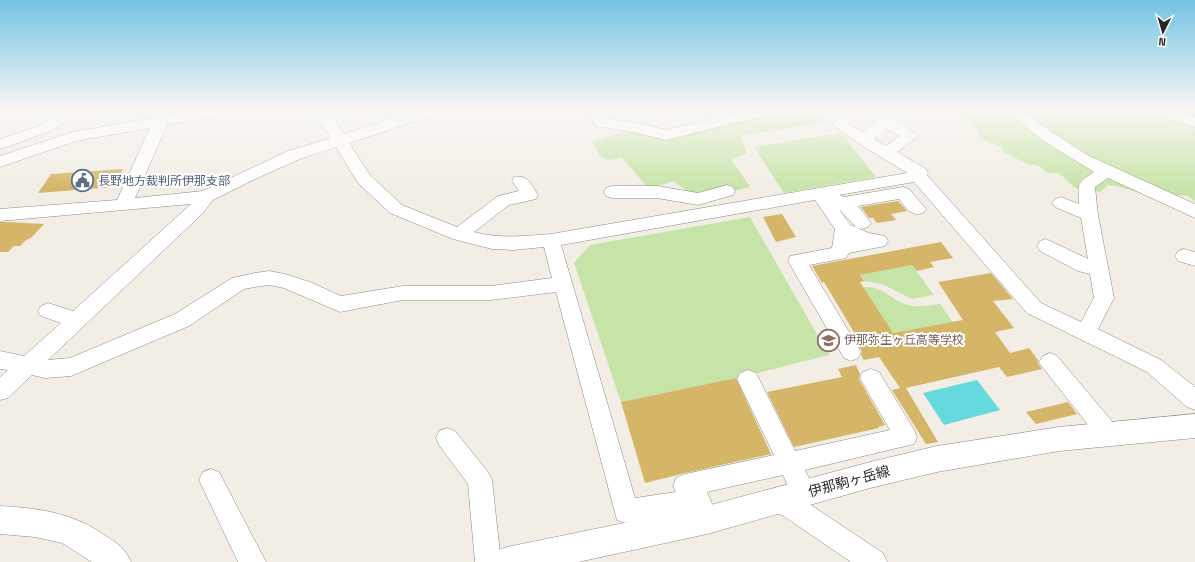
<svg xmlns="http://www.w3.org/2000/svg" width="1195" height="562" font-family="'Space Grotesk','Noto Sans JP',sans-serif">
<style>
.green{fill:#c7e4a8}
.water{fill:#66d9de}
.building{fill:#d5b567}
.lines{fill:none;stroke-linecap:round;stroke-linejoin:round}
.minor-casing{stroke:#8d8981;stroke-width:1}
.major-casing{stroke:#8d8981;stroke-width:1}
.minor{fill:#fff;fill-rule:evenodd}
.major{fill:#fff;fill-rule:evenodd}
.labels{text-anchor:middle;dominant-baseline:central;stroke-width:4;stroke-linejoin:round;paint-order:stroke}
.service-label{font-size:12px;fill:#4e5e75;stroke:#fff;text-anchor:start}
.education-label{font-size:12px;fill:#785e54;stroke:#fff;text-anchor:start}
.near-street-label{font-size:14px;fill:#292824;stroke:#fff}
</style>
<rect width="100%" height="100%" fill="#f2eee5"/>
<g class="green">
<polygon points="791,110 806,110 826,122 741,136 747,154 731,159 750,187 733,191 724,185 704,194 701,192 693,195 673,181 649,189 622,158 607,160 600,156 592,142 641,126 657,125 664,137 758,115"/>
<path d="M949,110h246v91l-7,-5 -24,-2v7c-19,-5 -36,-14 -56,-16l-8,7 -25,-4 -16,-15h-11l-9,-7 -15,-3 -20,-11 -2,-5 -21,-8 -12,-18z"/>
<polygon points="841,133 876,177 784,193 754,147"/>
<polygon points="750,217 829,355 742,377 621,402 574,263 590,245"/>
<polygon points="912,265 934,295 912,299 882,284 864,281 860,275"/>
<path d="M863,287c22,-1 27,13 45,18 10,3 22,0 32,-1l13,18 -61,11z"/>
</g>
<polygon class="water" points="977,380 1000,410 944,425 923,393"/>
<g class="building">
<polygon points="123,169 113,187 38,193 51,174"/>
<polygon points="898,201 907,211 891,214 896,220 877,223 873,218 869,218 861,207"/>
<polygon points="782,214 796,237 776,242 763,217"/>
<polygon points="0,222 7,222 44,224 32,237 25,241 20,246 14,246 8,252 0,252"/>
<polygon points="941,242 953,258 930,262 934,267 917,271 912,265 860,275 864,281 860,282 893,333 963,320 938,282 991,273 1013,299 993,301 1014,328 995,332 1010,353 1029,348 1038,360 1038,363 1042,369 1007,377 999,367 906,388 938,442 926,444 892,390 900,388 879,357 864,360 861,355 862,351 855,340 858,339 824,282 822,283 812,266"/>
<polygon points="856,365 860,374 859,379 885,425 878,427 879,428 794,447 767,392 842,377 838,369"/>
<polygon points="736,378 771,454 685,473 645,483 621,402"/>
<polygon points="1068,402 1077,414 1036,424 1026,412"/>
</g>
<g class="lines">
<defs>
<g id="minor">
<polygon points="63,110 80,110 51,131 0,149 0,139 41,125"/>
<path d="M200,110h33l-2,3 -5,1 -59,11 -32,73 68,-7 85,-40 43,-13 -7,-11 -17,-17h16l12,11 9,13 75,-24h23l-2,3 -91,30 21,32 32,30 55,22 41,-31 21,-5 -7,-10 2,-4c13,-3 18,8 24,18l-2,4 -27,6 -35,27c27,7 50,4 77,2l356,-61 -49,-30 -26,-18c6,-8 9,-14 19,-11l2,3 -4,7 14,8 12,-10 -15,-12h17l38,23 3,3 -21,16 29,17 2,4 -1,2 114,128 40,19 13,-24 -4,-24 -12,-3 -38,-20 -3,-5 3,-5 6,-2 42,20 -7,-41 -26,-11 -3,-4 3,-4 6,-2 18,7c-1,-21 -2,-21 15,-32l-52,-32 -36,-30h16l31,23 36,23 106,48v14l-87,-40 -13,9 3,28 16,83 -16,31 63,31 34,27v23l-8,-3 -40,-35 -120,-59 -113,-131 -75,13 5,2 59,-10 6,2 17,20 -3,4c-12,4 -17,-5 -24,-14l-41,7 13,17 -3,4 -6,2 -5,-1 12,5 16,3 3,5 -3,5 -36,7 -3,5 -37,7 52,87 -3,6 -7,3 -7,-3 -56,-97 2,-5 42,-8 3,-19 -20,-29 -254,45 74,253 41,-6 -3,-6 3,-8 9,-4 89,-19 -37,-76 3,-6 8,-3 8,3 39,78 95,-21 -30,-52 3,-6 8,-3 8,3 35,58 3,7 -3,7 -109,26 11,23 -3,8 -5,2 75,50 4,9h-36l-66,-45 -17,-9 -3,-8 3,-8 9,-4 15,7 -9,-20 -76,17 12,28 -3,9 -9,3 -9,-3 -6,-15 -66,9 -9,-3 -61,-228 -65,8h-88l-63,12 -56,-24 -15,-3 -14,2 -11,2 -55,37 -111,47 -7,3 -26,2 -13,-3 -24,23 -8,2v-23l8,-7 -8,-1v-18l24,5 37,-33 -20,-7 -3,-5 3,-5 7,-3 25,8 118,-107 -191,17v-12l117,-9 33,-72 -74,13 -76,26v-11l73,-24zM886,129l13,7 -13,10 -12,-7zM336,147l22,36 32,30 63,26 39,10 21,1 31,-3 8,31 -61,8h-88l-62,10 -31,-14 -25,-8 -16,-3 -14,2 -23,5 -57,36 -105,44 -22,2 154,-146 11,-14 40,-20 47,-21zM839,209l17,18 -6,-2z"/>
<polygon points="586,110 600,110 606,119 637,123 666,130 752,110 789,110 787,113 755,118 666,140 637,133 596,126"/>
<polygon points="1149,110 1172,110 1195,117 1195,127 1151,113"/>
<polygon points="727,185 733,187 735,191 733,195 698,205 657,198 612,198 606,196 604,192 606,188 612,186 657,186 698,193"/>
<polygon points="1184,249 1195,252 1195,266 1178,261 1175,256 1178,251"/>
<polygon points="1050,353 1057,356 1116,426 1119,433 1116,440 1108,443 1100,440 1043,368 1039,362 1043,356"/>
<polygon points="447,428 455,431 488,472 492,480 501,562 475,562 468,484 439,445 436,438 439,431"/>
<polygon points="211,469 219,472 266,562 238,562 199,480 203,472"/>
</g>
<g id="major">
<polygon points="1195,414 1195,438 1059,451 937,472 870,488 707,534 578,562 492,562 496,551 507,547 707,506 870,462 937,446 1059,427"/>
<path d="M0,506c39,2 74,7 106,30 11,7 20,13 25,26h-39l-30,-19 -27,-6 -35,-3z"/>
</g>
</defs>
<use href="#minor" class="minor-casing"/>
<use href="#major" class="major-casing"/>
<use href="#minor" class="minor"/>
<use href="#major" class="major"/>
</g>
<linearGradient id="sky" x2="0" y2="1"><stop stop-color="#74c3e4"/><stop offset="0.58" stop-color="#f9f7f3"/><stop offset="1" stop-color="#f9f7f3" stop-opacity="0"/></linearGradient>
<rect width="1195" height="189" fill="url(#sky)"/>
<defs>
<symbol id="civic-ring" viewBox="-11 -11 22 22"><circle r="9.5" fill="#fff" stroke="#5c6f8a" stroke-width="1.5"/><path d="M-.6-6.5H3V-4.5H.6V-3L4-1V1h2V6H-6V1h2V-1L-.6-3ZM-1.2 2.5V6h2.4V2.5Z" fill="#5c6f8a"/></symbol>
<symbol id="school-ring" viewBox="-11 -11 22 22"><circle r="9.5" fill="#fff" stroke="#8d6e63" stroke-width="1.5"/><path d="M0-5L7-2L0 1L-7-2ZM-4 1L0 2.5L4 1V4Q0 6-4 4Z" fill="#8d6e63"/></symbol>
</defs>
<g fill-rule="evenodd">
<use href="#civic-ring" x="70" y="168" width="25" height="25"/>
<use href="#school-ring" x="816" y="328" width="25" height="25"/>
</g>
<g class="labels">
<g class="service-label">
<text x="98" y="181">長野地方裁判所伊那支部</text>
</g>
<g class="education-label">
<text x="844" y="340">伊那弥生ヶ丘高等学校</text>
</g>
<g class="near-street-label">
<text transform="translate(849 481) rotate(-15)">伊那駒ヶ岳線</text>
</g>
</g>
<g transform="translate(1163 32) rotate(185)" stroke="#ffffff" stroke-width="3" paint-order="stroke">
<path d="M0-3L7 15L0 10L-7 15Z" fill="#292824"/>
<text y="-6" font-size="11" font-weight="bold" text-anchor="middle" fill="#292824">N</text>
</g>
</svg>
